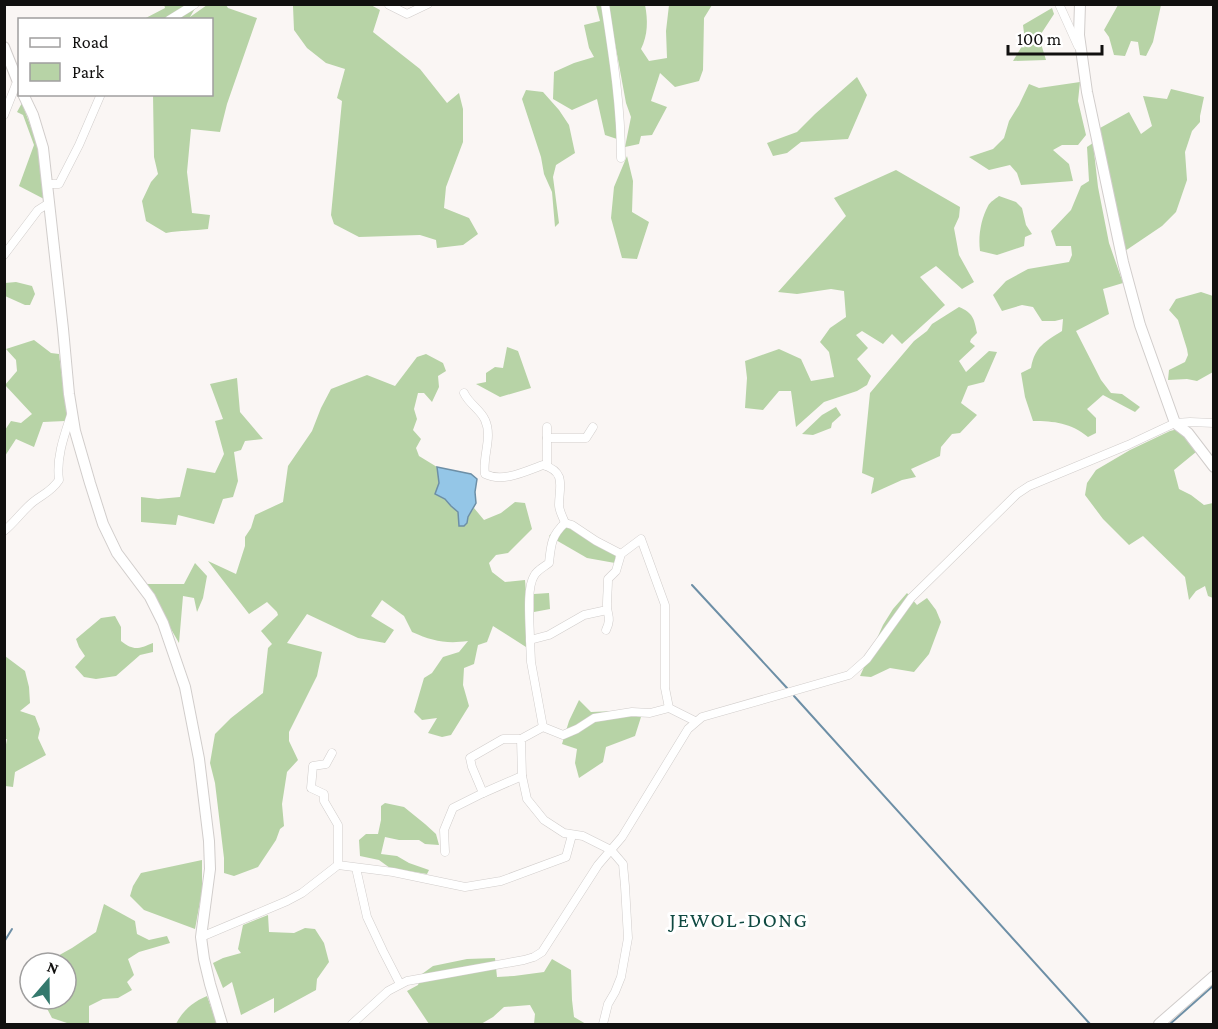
<svg xmlns="http://www.w3.org/2000/svg" width="1218" height="1029" font-family="'Crimson Pro',serif">
<style>
.green{fill:#b7d3a6}
.water{fill:#94c6e7;stroke:#6d8fa6;stroke-width:1.5}
.lines{fill:none;stroke-linecap:round;stroke-linejoin:round}
.stream{stroke:#6d8fa6;stroke-width:2}
.street-casing{stroke:#d1cdcb;stroke-width:9}
.secondary-casing{stroke:#d1cdcb;stroke-width:12}
.street{stroke:#fff;stroke-width:8}
.secondary{stroke:#fff;stroke-width:10}
.labels{text-anchor:middle;dominant-baseline:central;stroke-width:6;stroke-linejoin:round;paint-order:stroke}
.quarter-label{font-size:21px;letter-spacing:1.5px;fill:#104a42;stroke:#fff}
</style>
<rect width="100%" height="100%" fill="#faf6f4"/>
<g class="green">
<path d="M164,4l33,1 -7,12 17,-12h19l2,3 29,10 -30,86 -7,28 -29,-3 -4,43 5,41 18,2 -2,14c-14,2 -28,1 -42,4l-20,-12 -4,-20 9,-19 7,-8 -4,-17 -1,-62 59,-1v-74h-70l23,-12z"/>
<polygon points="294,4 371,5 380,10 373,32 420,69 447,103 459,93 463,109 463,142 446,187 444,208 469,218 478,234 463,245 437,248 436,240 420,235 359,237 334,224 331,215 342,101 337,98 345,69 326,63 307,48 294,30 293,6"/>
<polygon points="596,5 603,5 613,73 617,139 605,135 597,99 572,110 553,99 554,72 574,63 594,57 589,48 584,25 600,21"/>
<path d="M608,5h37c3,15 3,30 -4,44l8,12 18,-3 -1,-27 3,-26h43l-8,13 -1,52 -4,11 -24,6 -15,-14 -9,28 16,6 -15,28 -11,1 -2,8 -14,3 6,-30 -5,-14z"/>
<polygon points="1118,5 1161,5 1153,42 1146,56 1140,55 1138,42 1131,41 1125,56 1114,55 1109,37 1104,30"/>
<polygon points="1052,8 1054,14 1039,37 1046,60 1013,61 1025,41 1023,25"/>
<polygon points="857,77 867,95 848,139 801,142 787,153 773,156 767,143 797,132 815,114"/>
<polygon points="1080,82 1078,101 1086,135 1078,145 1062,145 1053,150 1069,164 1073,181 1021,185 1017,173 1010,165 989,170 969,157 993,149 1004,138 1009,121 1019,105 1029,84 1039,88"/>
<polygon points="1171,89 1204,97 1200,116 1200,122 1192,131 1185,152 1187,180 1176,212 1162,226 1125,251 1100,128 1129,112 1141,134 1152,126 1143,96 1167,99"/>
<polygon points="526,90 543,92 559,110 569,125 575,153 556,165 553,177 559,223 555,227 552,192 544,174 541,157 522,99"/>
<polygon points="22,103 39,149 44,199 19,186 34,145 23,115 17,112"/>
<path d="M1093,143l5,44 11,56 14,40 -20,6 6,25 -33,17 25,49 10,13 11,1 18,13 -5,5 -32,-17 -16,14 9,9v15l-8,4c-17,-14 -34,-16 -55,-16l-8,-24 -4,-24 10,-5c4,-22 14,-26 31,-37l1,-12 -8,2h-13l-9,-14 -11,-2 -20,6 -9,-16 13,-14 22,-12 41,-7 3,-7 -1,-9h-15l-5,-15 20,-21 10,-24 8,-5 -2,-34z"/>
<polygon points="627,156 633,181 632,212 649,222 637,259 622,258 611,218 614,187"/>
<polygon points="896,170 960,207 959,217 954,228 959,255 974,282 962,289 936,266 920,277 945,305 902,344 892,334 883,344 862,331 856,335 868,348 857,359 871,376 867,385 857,391 824,402 796,427 791,391 779,391 763,410 745,408 747,378 745,361 779,349 801,359 811,381 834,377 829,352 820,342 830,328 846,317 844,291 831,289 797,294 778,292 846,216 834,198"/>
<path d="M999,196l17,6 6,6 4,17 6,9 -7,3 -1,9 -27,9 -17,-4c-2,-15 1,-32 8,-45 2,-4 7,-7 11,-10z"/>
<polygon points="16,282 32,286 35,294 30,305 25,305 5,296 5,283"/>
<polygon points="1201,292 1213,296 1213,372 1197,381 1187,379 1168,380 1169,370 1185,362 1188,355 1187,349 1178,320 1169,310 1176,299"/>
<path d="M959,307c14,6 15,11 18,26l-6,6 -1,3 5,4 -16,15 7,11 23,-21 8,1 -13,30 -16,4 -7,17 16,12 -17,18 -8,1 -11,13 -1,9 -29,13 5,8 -14,3 -31,14 3,-16 -12,-5 8,-80 44,-52 13,-10 5,-7z"/>
<polygon points="34,340 51,353 59,354 67,416 65,421 43,422 34,447 16,439 5,456 5,430 11,421 21,423 32,414 5,385 17,371 16,360 6,349"/>
<polygon points="507,347 518,351 531,388 500,397 476,384 486,382 486,373 495,367 503,368"/>
<path d="M426,354l17,9 3,8 -8,5 1,11 -7,15 -8,-9h-6l-4,16 3,10 -4,11 8,9 -5,9 3,8 18,11 2,9v20c9,3 12,10 19,16l1,14 9,-9 6,-9 10,12 17,-7 14,-11 10,1 7,26 -24,24 -12,2 -7,8 3,9 13,10 20,-2 2,26 -1,41 -33,-21 -6,16 -9,3 -4,19 -10,4 -1,17 6,21 -18,29 -9,2 -14,-4 9,-15 -15,2 -8,-8 10,-34 8,-5 11,-16 16,-5 9,-11c-22,3 -36,0 -56,-9l-8,-16 -22,-16 -11,16 23,14 -9,13 -27,-5 -51,-24 -20,29 35,9 -5,24 -28,56v9l9,19 -11,12 -5,32 2,22 -4,3 -4,11 -18,27 -24,9 -10,-3v-15l-9,-75 -5,-20 5,-29 16,-16 32,-25 5,-45 4,-4 -11,-13 17,-16 -1,-3 -10,-10 -18,12 -41,-53 28,13 9,-28v-9l6,-9 4,-13 28,-13 5,-36 24,-35 9,-23 10,-19 36,-14 28,11 22,-29z"/>
<polygon points="237,378 240,412 263,439 245,441 241,450 234,452 238,481 233,497 223,499 214,524 178,515 176,525 141,522 141,497 158,499 180,497 187,468 215,473 224,454 215,421 223,419 210,384"/>
<polygon points="836,407 841,415 832,423 831,428 813,435 802,434 822,415"/>
<polygon points="1178,429 1196,452 1174,470 1179,489 1191,495 1204,505 1213,503 1213,598 1208,596 1205,586 1196,591 1189,600 1185,577 1143,536 1129,545 1103,519 1085,495 1087,483 1096,470 1130,450 1170,431"/>
<polygon points="567,519 616,549 615,563 587,558 549,536"/>
<polygon points="195,563 207,576 203,598 197,612 194,598 183,596 179,643 145,584 184,584"/>
<polygon points="549,593 550,609 534,612 534,594"/>
<polygon points="907,593 917,605 927,598 936,610 941,622 929,654 914,672 890,668 871,677 860,676 883,625 893,609"/>
<path d="M115,616l6,11v14c13,10 17,8 32,2v9l-13,3 -24,21 -20,3 -12,-2 -9,-10 10,-11 -6,-9 -3,-8 25,-21z"/>
<polygon points="5,656 25,671 29,687 30,703 20,711 35,716 40,729 38,738 46,755 15,772 13,787 5,786 4,755 7,739 4,739"/>
<polygon points="579,700 591,712 615,711 641,717 635,736 606,747 603,762 579,778 575,763 577,749 562,744 569,721"/>
<polygon points="385,803 404,807 425,824 436,834 439,845 425,844 419,840 399,840 385,837 381,854 397,856 409,863 429,870 427,874 390,868 379,860 360,856 359,840 366,834 378,834 381,820 381,806"/>
<polygon points="202,860 202,891 195,929 144,910 130,896 133,886 141,873"/>
<polygon points="104,904 135,921 137,934 149,940 167,936 170,943 139,952 128,959 134,975 127,982 132,990 118,998 103,999 89,1006 89,1024 70,1024 52,1018 42,999 66,999 66,963 45,963 72,948 96,932"/>
<polygon points="268,915 269,932 294,933 305,928 315,929 324,943 329,962 317,979 316,990 274,1013 274,998 241,1015 232,982 223,988 213,963 223,958 241,953 238,949 243,925"/>
<polygon points="495,958 497,977 514,976 544,972 552,959 571,970 572,1000 574,1017 586,1024 534,1024 535,1014 530,1005 504,1007 493,1017 481,1024 429,1024 407,991 418,985 422,974 433,966 467,959"/>
<path d="M207,996l10,28h-41c7,-14 17,-22 31,-28z"/>
</g>
<polygon class="water" points="437,467 471,474 477,479 475,492 476,503 468,517 467,523 464,526 459,526 458,512 451,506 445,499 435,494 439,483"/>
<g class="lines">
<g class="stream">
<polyline points="692,585 787,688"/>
<polyline points="794,696 1090,1024"/>
<polyline points="4,942 12,929"/>
<polyline points="1170,1024 1214,985"/>
</g>
<defs>
<g id="street">
<path d="M605,4c8,52 16,102 16,154"/>
<polyline points="1059,4 1078,46"/>
<polyline points="389,5 407,14 428,4"/>
<polyline points="169,20 195,4"/>
<polyline points="4,115 17,82"/>
<polyline points="47,184 59,184 79,145 101,94"/>
<polyline points="4,255 38,210 49,203"/>
<path d="M464,393c5,11 17,17 21,27 8,17 -3,37 0,54 18,9 41,-3 58,-9 24,7 16,22 16,40 0,6 4,12 6,18l7,2 24,16 25,13"/>
<polyline points="547,427 547,466"/>
<polyline points="547,438 586,438 593,427"/>
<path d="M4,531c11,-9 18,-20 29,-29 10,-8 18,-10 26,-22 -3,-22 5,-44 12,-65"/>
<path d="M606,630c6,-13 1,-14 1,-25 0,-9 1,-17 1,-26l8,-8 5,-17 20,-15 24,66v83l4,20 26,13"/>
<path d="M530,640c0,-16 -4,-51 4,-64 3,-6 10,-9 15,-13 2,-18 2,-27 16,-40"/>
<polyline points="543,727 531,662 530,640 549,635 584,615 607,610"/>
<polyline points="332,753 326,764 313,766 311,788 324,794 324,801 338,825 338,865"/>
<polyline points="483,793 472,767 470,758 503,739 521,739"/>
<polyline points="445,852 444,830 453,808 483,793 522,776"/>
<polyline points="356,868 367,917 383,951 400,984"/>
<polyline points="201,937 287,901 302,893 338,865 393,872 465,887 501,881 566,857 572,835"/>
<polyline points="352,1024 388,991 407,981 524,960 534,957 542,952 598,865 622,837 688,729 702,717 849,675 867,659 911,598 1017,494 1029,486 1128,445 1175,423 1190,422 1214,423"/>
<polyline points="603,1024 608,1004 615,992 621,977 628,938 625,886 623,864 611,850 583,836 564,833 544,820 527,799 522,776 521,739 543,727 563,735 577,729 594,718 632,712 650,713 669,708"/>
</g>
<g id="secondary">
<polyline points="1080,4 1079,35 1087,92 1123,262 1140,325 1175,423 1188,433 1214,467"/>
<polyline points="4,47 20,87"/>
<polyline points="23,94 33,115 43,148 63,329 69,394 75,431 90,483 103,524 117,553 150,597 163,623 185,687 199,759 209,841 210,869 201,937 204,959 210,984 222,1024"/>
<polyline points="1159,1024 1214,976"/>
</g>
</defs>
<use href="#street" class="street-casing"/>
<use href="#secondary" class="secondary-casing"/>
<use href="#street" class="street"/>
<use href="#secondary" class="secondary"/>
</g>
<g class="labels">
<g class="quarter-label">
<text x="739" y="920">JEWOL-DONG</text>
</g>
</g>
<rect width="1218" height="1029" fill="none" stroke="#11100f" stroke-width="12"/>
<rect x="18" y="18" width="195" height="78" fill="#ffffff" stroke="#a09f9f" stroke-width="1.5"/>
<rect x="30" y="38" width="30" height="9" fill="#ffffff" stroke="#a09f9f" stroke-width="1.5"/>
<text x="72" y="48" font-size="18" fill="#11100f">Road</text>
<rect x="30" y="63" width="30" height="18" fill="#b7d3a6" stroke="#a09f9f" stroke-width="1.5"/>
<text x="72" y="78" font-size="18" fill="#11100f">Park</text>
<g transform="translate(48 981) rotate(20)"><circle r="28" fill="#ffffff" stroke="#a09f9f" stroke-width="1.5"/>
<path d="M0-4.5L10 22L0 15L-10 22Z" fill="#34796d"/>
<text y="-9" font-size="16" font-weight="bold" text-anchor="middle" fill="#11100f">N</text>
</g>
<path d="M1008 45v9h94v-9" fill="none" stroke="#11100f" stroke-width="3"/>
<text x="1017" y="45" font-size="18" fill="#11100f" stroke="#ffffff" stroke-width="4.5" paint-order="stroke">100 m</text>
</svg>
